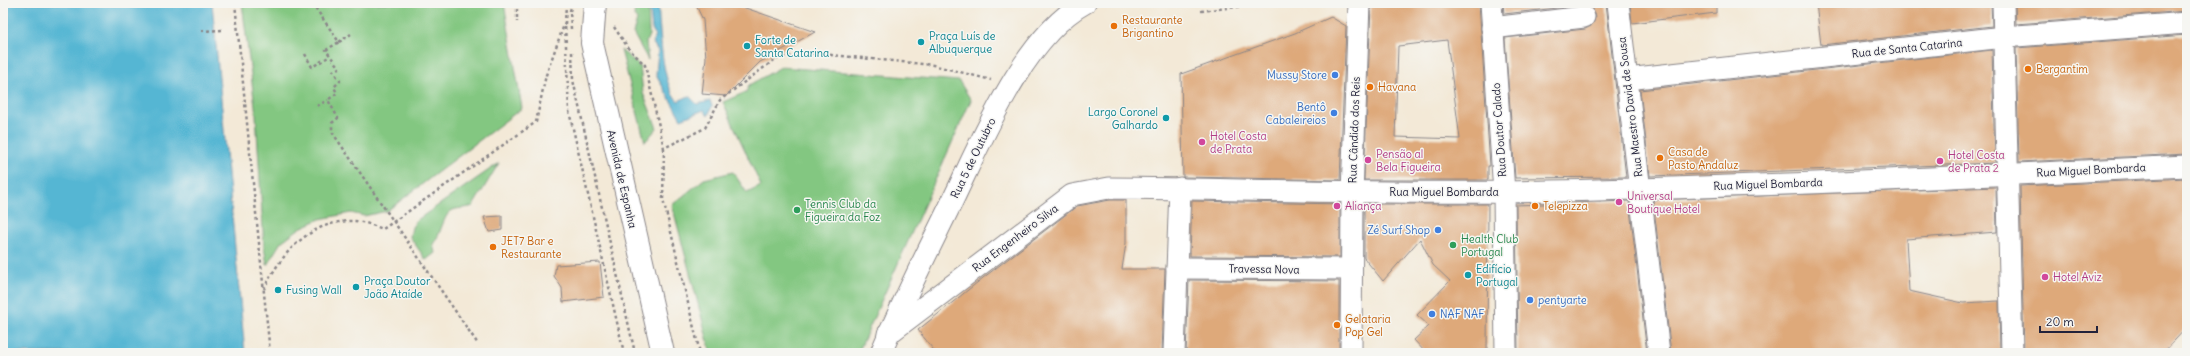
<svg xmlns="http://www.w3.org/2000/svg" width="2190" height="356" font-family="Delius,sans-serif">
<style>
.green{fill:#83c781;stroke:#52745e}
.water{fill:#55b6d3;stroke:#3c6c87}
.building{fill:#dea97a;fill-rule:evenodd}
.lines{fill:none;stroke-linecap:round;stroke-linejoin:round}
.street-casing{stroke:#8a8689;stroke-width:23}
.secondary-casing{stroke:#8a8689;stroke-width:24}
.path{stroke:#8a8689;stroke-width:2.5;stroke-dasharray:3 3;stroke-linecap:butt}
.street{stroke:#fff;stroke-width:21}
.secondary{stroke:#fff;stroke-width:22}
.food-dot{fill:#e8710a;stroke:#f6f6f2;stroke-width:1.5}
.culture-dot{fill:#0f9aa8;stroke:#f6f6f2;stroke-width:1.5}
.shop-dot{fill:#3f7fe0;stroke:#f6f6f2;stroke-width:1.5}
.hotel-dot{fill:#d1479c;stroke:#f6f6f2;stroke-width:1.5}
.leisure-dot{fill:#2e9e5b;stroke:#f6f6f2;stroke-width:1.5}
.labels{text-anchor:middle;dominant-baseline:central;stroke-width:3;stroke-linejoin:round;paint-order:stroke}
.food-label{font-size:11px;fill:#c56008;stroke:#f6f6f2;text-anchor:start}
.culture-label{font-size:11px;fill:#0d838f;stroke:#f6f6f2;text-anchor:start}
.street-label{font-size:11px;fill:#22223b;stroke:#f6f6f2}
.shop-label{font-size:11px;fill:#366cbe;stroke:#f6f6f2;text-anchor:end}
.hotel-label{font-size:11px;fill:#b23c85;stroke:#f6f6f2;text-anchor:start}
.leisure-label{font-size:11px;fill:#27864d;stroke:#f6f6f2;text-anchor:start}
</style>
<rect width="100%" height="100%" fill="#f6f6f2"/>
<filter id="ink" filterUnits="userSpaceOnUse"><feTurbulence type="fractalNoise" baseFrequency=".025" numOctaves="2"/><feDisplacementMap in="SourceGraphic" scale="8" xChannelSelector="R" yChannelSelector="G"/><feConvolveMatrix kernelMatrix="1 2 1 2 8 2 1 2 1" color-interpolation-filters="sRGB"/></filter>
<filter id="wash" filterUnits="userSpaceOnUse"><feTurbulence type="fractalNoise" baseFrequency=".012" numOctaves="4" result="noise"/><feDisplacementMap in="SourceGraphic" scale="16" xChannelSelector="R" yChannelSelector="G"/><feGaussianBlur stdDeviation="0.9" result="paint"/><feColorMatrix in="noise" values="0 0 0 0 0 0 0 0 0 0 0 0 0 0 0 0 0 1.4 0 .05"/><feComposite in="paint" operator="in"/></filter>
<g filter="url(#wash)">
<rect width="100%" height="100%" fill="#f3e9d7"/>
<g class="green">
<polygon points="242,3 504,3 522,108 387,211 364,216 351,213 320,219 300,228 281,242 267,265 264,247 256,115"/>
<polygon points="635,3 648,3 649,35 646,42 648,60 633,33 637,20 634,16"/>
<polygon points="621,50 640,66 643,93 657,128 645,142"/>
<polygon points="781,67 959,81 971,100 858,353 711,353 672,205 704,179 733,172 747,193 761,186 723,102 746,92 749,85"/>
<path d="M499,163l-26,43c-7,3 -15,1 -22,5 -8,5 -10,24 -18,33l2,9 -9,7 -16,-23 2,-10 5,-7z"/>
</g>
<g class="water">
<polygon points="3,3 212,3 245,353 3,353"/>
<path d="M649,3h9c2,24 3,82 20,98l11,-5 8,8 13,-3 2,5 -4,10 -4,-6 -23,9 -25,-44 2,-24 -5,-8 2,-9 -3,-5z"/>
</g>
<g id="blocks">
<g class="building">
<polygon points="695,3 731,3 815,32 760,62 726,96 702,94 706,58 703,20"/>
<path d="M1398,3h81l11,163h-2v14h-124l7,-174zM1447,40l13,99 -65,-2 3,-91z"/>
<polygon points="1503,3 1606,3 1626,177 1515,178 1505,38 1585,29 1591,26 1596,16 1593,10 1583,5 1504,14"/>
<polygon points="1630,3 1716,3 1716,13 1632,23"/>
<polygon points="1816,3 1991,3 1992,26 1821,45"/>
<polygon points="2015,3 2187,3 2187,11 2016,24"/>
<polygon points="1331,17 1346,26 1340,180 1183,177 1181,74 1295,33"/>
<polygon points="2187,35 2187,154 2019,162 2016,48"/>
<polygon points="1992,50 1995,163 1650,176 1640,90"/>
<polygon points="2187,178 2187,327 2163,353 2024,353 2020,186"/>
<polygon points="1996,187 1997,232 1906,239 1909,291 1963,303 1999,301 2000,353 1671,353 1653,200"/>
<polygon points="1110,200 1126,200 1126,243 1122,269 1165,269 1162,353 936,353 918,330 983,278 1077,206"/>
<polygon points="1192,201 1340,204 1340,257 1190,256"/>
<polygon points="1629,201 1647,353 1518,353 1516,205"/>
<polygon points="1364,204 1488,204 1487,353 1426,353 1414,340 1429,326 1417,315 1450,281 1433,265 1420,239 1383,281 1364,258"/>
<polygon points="502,216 502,230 489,232 484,217"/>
<polygon points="600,262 604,297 563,302 562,288 554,276 556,265"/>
<polygon points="1189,280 1339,281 1339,353 1186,353"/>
</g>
</g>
</g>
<g filter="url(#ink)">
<use href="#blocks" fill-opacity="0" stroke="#8a8689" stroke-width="1"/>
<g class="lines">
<defs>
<g id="street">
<polyline points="1491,3 1504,192 1506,353"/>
<polyline points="1618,3 1659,353"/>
<polyline points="2003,3 2012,353"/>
<polyline points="1492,28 1584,17"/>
<polyline points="1627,79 2004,37 2187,23"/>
<polyline points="1177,268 1351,269"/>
<path d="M888,334l184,-139 37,-7c132,1 264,6 396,4 227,-4 455,-15 682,-26"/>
<path d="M881,353c20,-49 44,-96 67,-143 31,-63 74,-173 137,-207"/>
<polyline points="1174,353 1180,188"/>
<polyline points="1351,353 1352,193 1359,3"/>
</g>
<polyline id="secondary" points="595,3 592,43 663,353"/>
</defs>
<use href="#street" class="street-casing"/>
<use href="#secondary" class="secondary-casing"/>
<g class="path">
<polyline points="235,3 270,353"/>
<polyline points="312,3 339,42 326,50 339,68 333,71 340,81 334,87 337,93 328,100 338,118 332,123 332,132 478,344"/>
<polyline points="517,3 517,22"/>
<polyline points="566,3 565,24 569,111 624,353"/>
<polyline points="1201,11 1245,6"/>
<polyline points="614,27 629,49 645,65 664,148 705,128 720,100 777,58 811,53 933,65 991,80"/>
<polyline points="571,29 570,11 572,3"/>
<polyline points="201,31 223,30"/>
<polyline points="339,42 351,34"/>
<polyline points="572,52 573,80 635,353"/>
<polyline points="305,54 312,67 330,56"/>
<polyline points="317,106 328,100"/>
<polyline points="664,148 663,199 700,353"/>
<path d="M264,289c17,-36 47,-69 90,-68 9,0 20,5 29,8l153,-107 10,-47 19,-53"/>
</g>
<use href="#street" class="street"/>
<use href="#secondary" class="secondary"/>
</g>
</g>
<g class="food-dot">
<circle cx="1114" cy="26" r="4"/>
<circle cx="2028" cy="69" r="4"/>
<circle cx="1370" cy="87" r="4"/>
<circle cx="1660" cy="158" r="4"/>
<circle cx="1535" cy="206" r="4"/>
<circle cx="493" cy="247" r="4"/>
<circle cx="1337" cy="325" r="4"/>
</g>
<g class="culture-dot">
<circle cx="921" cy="42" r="4"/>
<circle cx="747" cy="46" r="4"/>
<circle cx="1166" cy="118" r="4"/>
<circle cx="1468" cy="275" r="4"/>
<circle cx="356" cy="287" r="4"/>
<circle cx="278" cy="290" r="4"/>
</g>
<g class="shop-dot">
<circle cx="1335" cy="75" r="4"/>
<circle cx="1334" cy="113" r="4"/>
<circle cx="1438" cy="230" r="4"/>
<circle cx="1530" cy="300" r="4"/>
<circle cx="1432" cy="314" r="4"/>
</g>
<g class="hotel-dot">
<circle cx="1202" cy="142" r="4"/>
<circle cx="1368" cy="160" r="4"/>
<circle cx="1940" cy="161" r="4"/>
<circle cx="1619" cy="202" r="4"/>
<circle cx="1337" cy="206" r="4"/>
<circle cx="2045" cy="277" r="4"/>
</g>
<g class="leisure-dot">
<circle cx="797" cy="210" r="4"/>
<circle cx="1453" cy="245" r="4"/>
</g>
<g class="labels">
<g class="food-label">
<text x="1122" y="20">Restaurante<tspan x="1122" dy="13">Brigantino</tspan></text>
<text x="2036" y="69">Bergantim</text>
<text x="1378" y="87">Havana</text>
<text x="1668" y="152">Casa de<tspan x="1668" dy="13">Pasto Andaluz</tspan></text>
<text x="1543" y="206">Telepizza</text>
<text x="501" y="241">JET7 Bar e<tspan x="501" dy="13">Restaurante</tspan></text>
<text x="1345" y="319">Gelataria<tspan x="1345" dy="13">Pop Gel</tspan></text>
</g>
<g class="culture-label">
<text x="929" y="36">Praça Luís de<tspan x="929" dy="13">Albuquerque</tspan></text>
<text x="755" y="40">Forte de<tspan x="755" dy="13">Santa Catarina</tspan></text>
<text x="1158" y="112" text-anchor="end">Largo Coronel<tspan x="1158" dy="13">Galhardo</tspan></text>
<text x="1476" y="269">Edifício<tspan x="1476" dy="13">Portugal</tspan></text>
<text x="364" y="281">Praça Doutor<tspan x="364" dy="13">João Ataíde</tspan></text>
<text x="286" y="290">Fusing Wall</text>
</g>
<g class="street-label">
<text transform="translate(1907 48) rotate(-6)">Rua de Santa Catarina</text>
<text transform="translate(1630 107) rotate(-97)">Rua Maestro David de Sousa</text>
<text transform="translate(1354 130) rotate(-88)">Rua Cândido dos Reis</text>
<text transform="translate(1499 130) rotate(-94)">Rua Doutor Calado</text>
<text transform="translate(973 158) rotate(-64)">Rua 5 de Outubro</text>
<text transform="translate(2091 170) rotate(-3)">Rua Miguel Bombarda</text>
<text transform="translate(622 179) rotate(77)">Avenida de Espanha</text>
<text transform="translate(1768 184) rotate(-2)">Rua Miguel Bombarda</text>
<text x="1444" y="192">Rua Miguel Bombarda</text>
<text transform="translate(1015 238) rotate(-37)">Rua Engenheiro Silva</text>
<text transform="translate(1264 269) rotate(1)">Travessa Nova</text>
</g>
<g class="shop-label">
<text x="1327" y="75">Mussy Store</text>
<text x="1326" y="107">Bentô<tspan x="1326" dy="13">Cabaleireios</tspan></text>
<text x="1430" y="230">Zé Surf Shop</text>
<text x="1538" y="300" text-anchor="start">pentyarte</text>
<text x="1440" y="314" text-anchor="start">NAF NAF</text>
</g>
<g class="hotel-label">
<text x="1210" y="136">Hotel Costa<tspan x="1210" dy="13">de Prata</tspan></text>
<text x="1376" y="154">Pensão al<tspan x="1376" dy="13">Bela Figueira</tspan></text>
<text x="1948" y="155">Hotel Costa<tspan x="1948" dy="13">de Prata 2</tspan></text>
<text x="1627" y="196">Universal<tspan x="1627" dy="13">Boutique Hotel</tspan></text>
<text x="1345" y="206">Aliança</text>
<text x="2053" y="277">Hotel Aviz</text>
</g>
<g class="leisure-label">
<text x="805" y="204">Tennis Club da<tspan x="805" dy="13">Figueira da Foz</tspan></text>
<text x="1461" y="239">Health Club<tspan x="1461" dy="13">Portugal</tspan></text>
</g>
</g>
<rect width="2190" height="356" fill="none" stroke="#f6f6f2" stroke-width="16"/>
<path d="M2040 326v6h57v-6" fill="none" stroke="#22223b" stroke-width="2"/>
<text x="2046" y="326" font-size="12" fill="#22223b" stroke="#f6f6f2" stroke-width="3" paint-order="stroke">20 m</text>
</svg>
